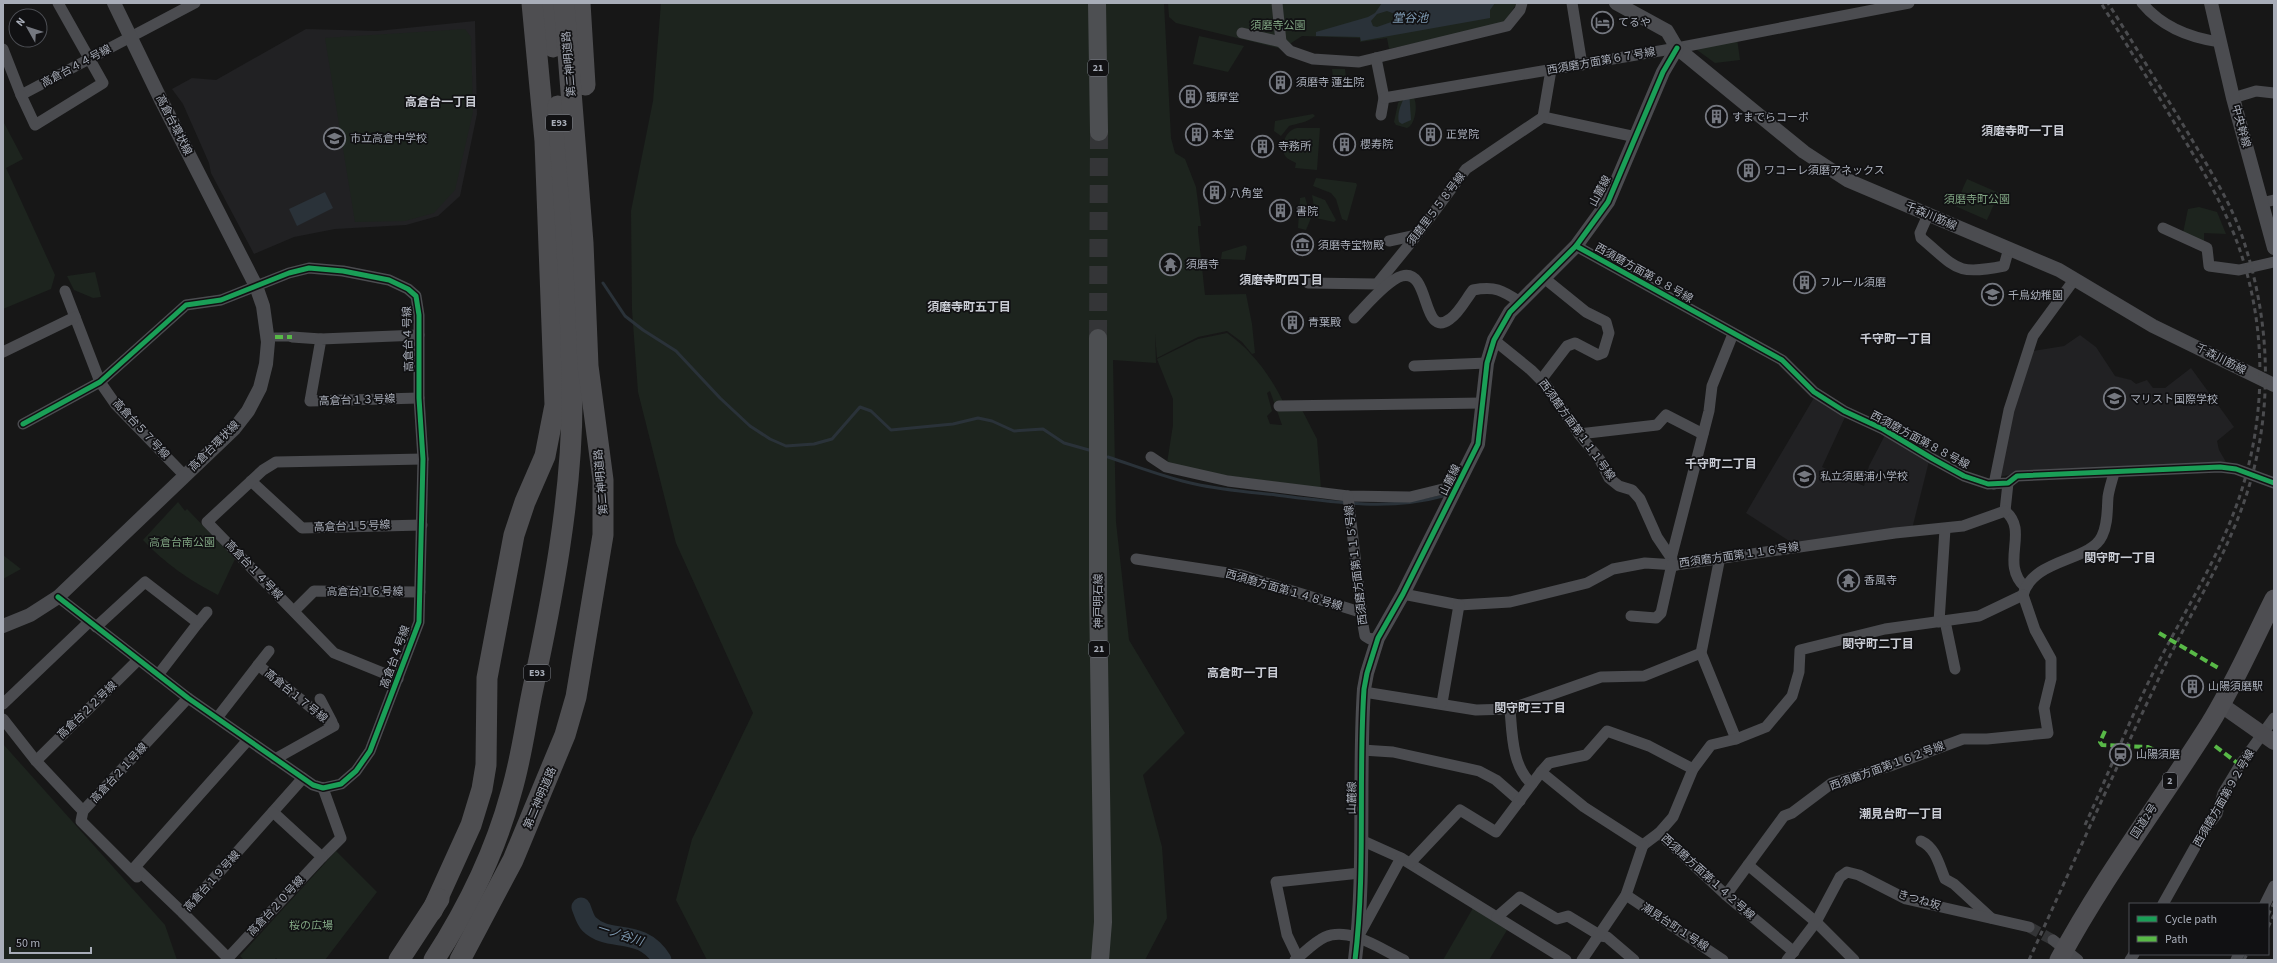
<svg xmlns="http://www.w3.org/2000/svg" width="2277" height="963" font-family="'Source Sans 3','Noto Sans JP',sans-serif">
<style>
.built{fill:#212123}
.green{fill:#1d241e;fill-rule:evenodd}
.water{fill:#2a3239;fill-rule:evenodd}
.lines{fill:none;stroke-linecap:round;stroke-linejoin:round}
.stream{stroke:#2a3239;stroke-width:3}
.river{stroke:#2a3239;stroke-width:19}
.minor-tunnel{stroke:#343537;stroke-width:11;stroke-dasharray:11 5.5;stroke-linecap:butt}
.primary-tunnel{stroke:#343537;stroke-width:18;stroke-dasharray:18 9;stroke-linecap:butt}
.pedestrian{stroke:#4b4c50;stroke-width:9}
.minor{stroke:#4b4c50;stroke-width:11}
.tertiary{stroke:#4b4c50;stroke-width:14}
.secondary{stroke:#4a4a4e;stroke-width:16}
.primary{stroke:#4d4f52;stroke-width:18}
.trunk{stroke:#4e4e52;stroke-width:19}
.motorway{stroke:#4e4e51;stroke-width:21}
.rail{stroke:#4b4c4f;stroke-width:3;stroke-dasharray:5 4;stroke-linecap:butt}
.quiet{stroke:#58b947;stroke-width:4;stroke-dasharray:8 4;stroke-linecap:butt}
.cycleway-casing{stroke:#111113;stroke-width:8}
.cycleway{stroke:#1a9f57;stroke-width:5}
.labels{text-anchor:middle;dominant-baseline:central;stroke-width:3.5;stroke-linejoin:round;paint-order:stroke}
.shield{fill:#111113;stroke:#7b7e86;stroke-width:1}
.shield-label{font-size:10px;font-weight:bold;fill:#a8adb8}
.poi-label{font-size:11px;fill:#a8adb8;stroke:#111113;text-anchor:start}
.park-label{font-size:11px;fill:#7fa381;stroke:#111113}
.street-label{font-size:11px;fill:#a8adb8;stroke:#111113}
.water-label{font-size:12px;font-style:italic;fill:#7f9bb3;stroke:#111113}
.neighbourhood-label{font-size:12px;font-weight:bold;fill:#c9ccd4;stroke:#111113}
</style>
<rect width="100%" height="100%" fill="#171717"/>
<g class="built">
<polygon points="475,21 477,114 460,196 438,216 406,225 335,229 294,237 254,254 211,173 209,163 183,104 172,89 192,78 216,80 306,29 377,31"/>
<polygon points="2080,335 2096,347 2115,376 2131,380 2136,384 2147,380 2153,388 2165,388 2191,368 2234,427 2217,441 2219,450 2226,462 2167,467 2025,472 1999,477 2013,410 2033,351 2064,346"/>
<polygon points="1815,396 1846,415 1822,467 1864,486 1869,466 1885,435 1929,461 1912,529 1794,544 1746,513"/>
</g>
<g class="green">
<polygon points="661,3 1164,3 1171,138 1175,153 1185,159 1196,187 1201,226 1198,226 1198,231 1205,295 1246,294 1252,324 1255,353 1252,354 1242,342 1227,331 1198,337 1157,358 1155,334 1156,363 1113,360 1116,522 1129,640 1185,733 1143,775 1162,847 1167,918 1145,960 707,960 676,900 692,839 753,713 676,543 638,392 632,310 631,211 653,101"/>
<polygon points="1168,3 1517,3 1504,23 1389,49 1387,38 1360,42 1360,38 1302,36 1282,49 1176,23 1169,17"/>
<polygon points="465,29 471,37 473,112 455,190 434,213 405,221 355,222 325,38"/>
<polygon points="1199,36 1244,46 1228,72 1193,64"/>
<polygon points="1737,38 1740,60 1715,63 1693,47"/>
<polygon points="1332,69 1345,69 1347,86 1334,88"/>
<path d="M1414,98c4,8 1,27 -7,30l-11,-3 -2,-3 4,-19 3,-4z"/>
<path d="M1313,114l2,2c-8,7 -17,7 -26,10l-8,10 -7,-5 1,-10z"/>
<polygon points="3,121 23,159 6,168 55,275 51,289 3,309"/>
<path d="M1297,128h23l-3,42 -22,-2 1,-5c-3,-2 -7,-3 -9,-5 -9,-9 -2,-28 10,-30z"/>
<polygon points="1316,178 1356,183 1357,185 1347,221 1342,219 1336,199 1331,193 1313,186"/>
<polygon points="1967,179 1999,193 1987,220 1955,206"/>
<polygon points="1312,195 1325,200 1336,220 1334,222 1316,218"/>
<polygon points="1305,197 1311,218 1306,230 1298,228 1300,198"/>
<polygon points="2199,207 2217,212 2226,234 2204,233 2204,243 2183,233 2188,209"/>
<polygon points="1245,245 1247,247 1245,260 1221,259 1222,252"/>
<polygon points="95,272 101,297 93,298 74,290 67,276"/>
<path d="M1227,333c26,18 46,46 59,75h15l16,31 4,49 -106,-14 -48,-11 6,-38v-26l-16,-40 41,-20zM1270,391l12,34h-1l-11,-1 -3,-8 5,-5 -5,-18z"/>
<path d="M178,502l7,9 2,-2 48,50 -17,36c-30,-16 -51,-30 -75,-55z"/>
<polygon points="3,555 21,569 3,579"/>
<polygon points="3,744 165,925 177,960 3,960"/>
<polygon points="336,851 377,892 325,960 278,960 276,958 274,960 244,960 240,956"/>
<polygon points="1473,908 1507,930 1489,960 1443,960"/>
</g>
<g class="water">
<path d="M1382,3h113l-5,7v8l-129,23 -1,-4 -44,-1v-4l52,-15 7,-4zM1387,11l8,3 -1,7 -17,6 -4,-1 -2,-5 6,-7z"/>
<path d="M1409,90l2,30 -9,4 -3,-2c-3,-10 5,-25 10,-32z"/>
<polygon points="325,192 333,208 297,226 289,209"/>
</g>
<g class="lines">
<g class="stream">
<polyline points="603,283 625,316 643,330 676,351 720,398 750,426 770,439 786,446 814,444 832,439 860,407 871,411 891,430 953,424 978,418 992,421 1014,431 1043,429 1064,443 1089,450"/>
<path d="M1108,457c28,9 58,21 87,27 27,6 54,8 81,11 54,7 114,16 167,1"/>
</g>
<path class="river" d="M581,907c2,5 4,13 8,17 20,20 52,2 73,36"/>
<polyline class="minor-tunnel" points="2029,927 2053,940"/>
<polyline class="primary-tunnel" points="1098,338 1099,132"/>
<polyline class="pedestrian" points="275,337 292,337"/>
<g class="minor">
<polyline points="1277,3 1281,42"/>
<polyline points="1572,3 1582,65"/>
<path d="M2142,3c20,24 48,35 78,39"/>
<polyline points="1242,33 1281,42 1290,51 1313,59 1359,62 1507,26 1520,10 1522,3"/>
<polyline points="3,49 21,95 195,3"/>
<polyline points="1376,58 1384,98 1381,115"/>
<polyline points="21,95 35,125 103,83 58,3"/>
<polyline points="1384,98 1677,48 1909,3"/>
<polyline points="2233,98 2256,91 2274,93"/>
<polyline points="1543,117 1636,137"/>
<polyline points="2261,203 2274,200"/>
<path d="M1928,215l-8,18 1,5c36,30 34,38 83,28l5,-18"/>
<polyline points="2163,228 2207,248 2209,266 2239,270 2274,262"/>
<polyline points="1389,241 1417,235"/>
<polyline points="1576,246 1782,360 1814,392 1844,411 1883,429 1933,459 1964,476 1988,484 2008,483 2017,476 2220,467 2236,469 2274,483"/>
<polyline points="1308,283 1377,284 1417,235 1466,169 1543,117 1551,70"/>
<polyline points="65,291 100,382 116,405 185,476"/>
<path d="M1354,318c11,-11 33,-38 48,-42 29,-8 19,64 48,43 9,-6 16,-20 23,-29 22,-4 29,0 47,12"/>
<polyline points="292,337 321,339"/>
<polyline points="1494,340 1531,370 1546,385 1579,434 1600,460 1609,478 1619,486 1632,490 1640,499 1657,537 1676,565"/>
<polyline points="3,352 75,317"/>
<polyline points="1414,366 1487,363"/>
<polyline points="1541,380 1567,346 1575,343 1598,355 1603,353 1609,333 1606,322 1586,312 1544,278"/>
<polyline points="419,398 310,401 321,339 419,335"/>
<polyline points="1279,406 1483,403"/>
<polyline points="23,424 100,382 186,305 221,300 289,273 309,268 343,271 389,280 408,289 416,296 419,315 419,398 423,459 419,622 370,751 356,771 341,784 323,788 313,785 188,698 58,597"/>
<polyline points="1579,434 1657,425 1666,415 1703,434"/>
<polyline points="1151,457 1166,467 1228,481 1348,496 1410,497 1459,485"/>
<polyline points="251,481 302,528 422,525"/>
<polyline points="1994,484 2009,410 2033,336 2074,280"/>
<polyline points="1348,496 1363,625 1365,636 1370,639 1378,638"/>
<path d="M2005,511c25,20 -6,52 20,76"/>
<polyline points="2005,511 2008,483"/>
<polyline points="1672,555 1709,411 1712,386 1733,334"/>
<polyline points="1720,557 1701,653 1736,739"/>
<polyline points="1136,559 1241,575 1360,612"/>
<polyline points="1403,594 1459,605 1510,602 1587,583 1613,569 1645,563 1676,565 1895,533 1963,526 2005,511"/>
<path d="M2023,595c10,-37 67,-33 79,-59 6,-12 5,-26 6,-39 1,-8 4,-16 6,-24"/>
<polyline points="294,611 314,591 420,592"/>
<polyline points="1631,616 1656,618 1661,613 1672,564"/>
<polyline points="1945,621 1955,669"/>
<polyline points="1939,622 1945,529"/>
<polyline points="198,623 207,612"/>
<polyline points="96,627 145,582 198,623 158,675"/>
<polyline points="258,665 334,726 275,759"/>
<polyline points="398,679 334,653 207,522 263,470 276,462 423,459"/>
<polyline points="1364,692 1476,710 1510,709 1601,677 1644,676 1701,653"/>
<polyline points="320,699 332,722"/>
<polyline points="1442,703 1459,605"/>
<polyline points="3,704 89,622"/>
<path d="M1510,709c2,24 2,58 22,75"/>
<polyline points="217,718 269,651"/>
<polyline points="3,719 36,761 83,811 188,698"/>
<polyline points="248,740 135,867 183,913 303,778"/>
<polyline points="1362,750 1393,752 1479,771 1496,780 1520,801"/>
<polyline points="36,761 138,660"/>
<polyline points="1541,772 1549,763 1586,755 1607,731 1649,746 1693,769"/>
<polyline points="83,811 81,821 137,877"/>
<polyline points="1659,833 1726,895 1794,952"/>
<polyline points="1361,840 1401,858 1566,960"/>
<path d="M1921,841c15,7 18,24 24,38l9,5 37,34"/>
<polyline points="1643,845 1659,833 1673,817 1693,769 1711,745 1736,739 1766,727 1792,696 1799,672 1800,650 1885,629 1979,616 2023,595"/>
<polyline points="322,857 341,838 323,788"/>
<polyline points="1410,863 1460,810 1496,832 1541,772 1584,807 1643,845"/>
<polyline points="1748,865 1816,922 1854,960"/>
<polyline points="1626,895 1723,960"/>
<polyline points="1726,895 1784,816 1792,813 1832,783 1890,766 1963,739 1987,739 2048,733 2044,708 2051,679 2051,659 2035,630 2023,595"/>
<polyline points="2163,904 2204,831 2217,814 2223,793 2240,765 2274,718"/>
<polyline points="2265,904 2274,886"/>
<polyline points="183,913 228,958 322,857 273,812"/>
<polyline points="1497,917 1520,897 1557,919 1568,916 1601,936 1607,937 1634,960"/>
<polyline points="1359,935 1401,858"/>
<polyline points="2053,940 2078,960"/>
<polyline points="1298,958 1287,935 1276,882 1360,873"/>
<path d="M1295,960c9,-7 19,-18 30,-23 25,-11 57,13 79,23"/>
<polyline points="1582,960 1626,895 1643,845"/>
<polyline points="1787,960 1816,922 1840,877 1847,872 1859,875 1906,899 2029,927"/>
<polyline points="2130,960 2134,954"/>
<polyline points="2236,960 2239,954"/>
</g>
<g class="tertiary">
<polyline points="1616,3 1667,31 1677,48 1804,152 1847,180 2059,270 2153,326 2274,385"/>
<polyline points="2211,3 2233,98 2274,248"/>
<polyline points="3,626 30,615 58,597 234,429 248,411 260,388 266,364 268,342 263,306 256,286 161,100 114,3"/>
<path d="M1355,960c11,-90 3,-181 9,-271l3,-16 11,-35 25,-44 75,-150 9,-81 7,-23 16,-28 66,-66 32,-44 55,-130 14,-24"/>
</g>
<polyline class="secondary" points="2220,704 2274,742"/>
<g class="primary">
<polyline points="1097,3 1099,132"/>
<polyline points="1098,338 1098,594 1103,922 1100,960"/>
</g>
<path class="trunk" d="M2059,960c44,-82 100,-156 150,-235 25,-40 44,-84 65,-126"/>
<g class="motorway">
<polyline points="549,3 553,47"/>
<polyline points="580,3 585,85"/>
<polyline points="432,911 471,825 482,789 486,765 487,678 514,535 525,502 545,456 555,405 545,141 532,3"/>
<polyline points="399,960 439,899"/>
<path d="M434,960c33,-51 61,-108 77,-167 10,-33 14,-66 21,-100 20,-93 40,-196 40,-292 0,-98 -8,-197 -14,-295"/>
<polyline points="460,960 513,860 565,735 576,697 603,535 603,480 588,366 583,243 564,3"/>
</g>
<g class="rail">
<path d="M2085,825c23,-50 43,-102 68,-152 27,-54 60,-105 81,-161 33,-86 35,-183 3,-270 -14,-38 -35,-73 -56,-108 -26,-44 -53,-87 -80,-131"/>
<polyline points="2268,915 2274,903"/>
<polyline points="2268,927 2274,915"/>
<path d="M2029,960c43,-94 85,-188 130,-282 26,-55 59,-107 81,-165 33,-86 33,-180 5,-268 -12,-40 -36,-76 -57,-112 -26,-43 -53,-87 -80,-130"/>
<polyline points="2244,960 2247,954"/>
</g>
<g class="quiet">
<polyline points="275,337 292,337"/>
<polyline points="2159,633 2220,669"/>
<polyline points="2105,731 2100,742 2102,745 2148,747 2168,756"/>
<polyline points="2215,746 2240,765"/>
</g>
<defs>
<g id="cycleway">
<polyline points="1576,246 1782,360 1814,392 1844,411 1883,429 1933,459 1964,476 1988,484 2008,483 2017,476 2220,467 2236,469 2274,483"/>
<polyline points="23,424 100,382 186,305 221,300 289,273 309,268 343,271 389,280 408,289 416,296 419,315 419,398 423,459 419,622 370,751 356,771 341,784 323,788 313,785 188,698 58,597"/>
<path d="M1355,960c11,-90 3,-181 9,-271l3,-16 11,-35 25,-44 75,-150 9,-81 7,-23 16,-28 66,-66 32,-44 55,-130 14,-24"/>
</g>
</defs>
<use href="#cycleway" class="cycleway-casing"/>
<use href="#cycleway" class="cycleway"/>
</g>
<defs>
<symbol id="hotel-ring" viewBox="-11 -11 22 22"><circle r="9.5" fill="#111113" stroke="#757880" stroke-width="1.5"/><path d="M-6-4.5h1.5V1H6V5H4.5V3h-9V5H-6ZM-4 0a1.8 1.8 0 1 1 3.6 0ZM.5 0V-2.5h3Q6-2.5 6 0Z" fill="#757880"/></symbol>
<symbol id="building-ring" viewBox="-11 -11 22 22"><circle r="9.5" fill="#111113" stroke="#757880" stroke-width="1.5"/><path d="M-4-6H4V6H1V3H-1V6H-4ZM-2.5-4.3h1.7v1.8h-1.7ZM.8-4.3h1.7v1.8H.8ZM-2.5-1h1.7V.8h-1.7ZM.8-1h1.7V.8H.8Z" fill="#757880"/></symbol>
<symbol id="school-ring" viewBox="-11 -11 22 22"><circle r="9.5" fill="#111113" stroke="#757880" stroke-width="1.5"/><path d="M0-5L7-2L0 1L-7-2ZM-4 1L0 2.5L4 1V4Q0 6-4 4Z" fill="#757880"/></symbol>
<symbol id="museum-ring" viewBox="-11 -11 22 22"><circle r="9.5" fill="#111113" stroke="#757880" stroke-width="1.5"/><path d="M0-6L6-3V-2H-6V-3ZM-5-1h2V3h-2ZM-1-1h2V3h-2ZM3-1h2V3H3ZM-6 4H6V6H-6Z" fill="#757880"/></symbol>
<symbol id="temple-ring" viewBox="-11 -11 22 22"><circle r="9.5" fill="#111113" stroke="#757880" stroke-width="1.5"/><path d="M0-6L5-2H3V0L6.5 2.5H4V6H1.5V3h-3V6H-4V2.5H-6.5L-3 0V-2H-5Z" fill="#757880"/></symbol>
<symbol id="station-ring" viewBox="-11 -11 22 22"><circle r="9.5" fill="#111113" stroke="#757880" stroke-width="1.5"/><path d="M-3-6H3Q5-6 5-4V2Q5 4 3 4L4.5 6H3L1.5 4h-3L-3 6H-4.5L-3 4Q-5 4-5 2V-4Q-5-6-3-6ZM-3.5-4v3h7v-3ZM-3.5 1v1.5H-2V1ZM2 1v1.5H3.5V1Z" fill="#757880"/></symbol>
</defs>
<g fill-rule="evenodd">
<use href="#hotel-ring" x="1590" y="10" width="25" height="25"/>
<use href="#building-ring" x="1268" y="70" width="25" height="25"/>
<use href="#building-ring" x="1178" y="84" width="25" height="25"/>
<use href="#building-ring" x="1704" y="104" width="25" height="25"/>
<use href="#building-ring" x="1184" y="122" width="25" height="25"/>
<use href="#building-ring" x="1418" y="122" width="25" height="25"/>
<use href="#school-ring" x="322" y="126" width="25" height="25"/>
<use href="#building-ring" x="1332" y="132" width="25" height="25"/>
<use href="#building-ring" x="1250" y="134" width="25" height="25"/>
<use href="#building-ring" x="1736" y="158" width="25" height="25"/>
<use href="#building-ring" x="1202" y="180" width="25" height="25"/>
<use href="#building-ring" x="1268" y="198" width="25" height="25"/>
<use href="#museum-ring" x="1290" y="232" width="25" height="25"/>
<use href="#temple-ring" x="1158" y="252" width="25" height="25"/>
<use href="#building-ring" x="1792" y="270" width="25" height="25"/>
<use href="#school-ring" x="1980" y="282" width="25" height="25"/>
<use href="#building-ring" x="1280" y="310" width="25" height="25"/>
<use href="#school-ring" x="2102" y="386" width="25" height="25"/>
<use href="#school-ring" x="1792" y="464" width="25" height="25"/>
<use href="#temple-ring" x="1836" y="568" width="25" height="25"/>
<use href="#building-ring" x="2180" y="674" width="25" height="25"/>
<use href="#station-ring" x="2108" y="742" width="25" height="25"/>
</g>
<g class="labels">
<g class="shield">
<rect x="1088" y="60" width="20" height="16" rx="3"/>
<rect x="546" y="115" width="26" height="16" rx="3"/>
<rect x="1089" y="641" width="20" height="16" rx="3"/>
<rect x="524" y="665" width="26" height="16" rx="3"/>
<rect x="2163" y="773" width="14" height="16" rx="3"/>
</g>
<g class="shield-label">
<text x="1098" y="68">21</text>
<text x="559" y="123">E93</text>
<text x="1099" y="649">21</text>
<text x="537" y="673">E93</text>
<text x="2170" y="781">2</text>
</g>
<g class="poi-label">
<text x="1618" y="22">てるや</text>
<text x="1296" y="82">須磨寺 蓮生院</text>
<text x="1206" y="97">護摩堂</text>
<text x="1732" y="117">すまでらコーポ</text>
<text x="1212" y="134">本堂</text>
<text x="1446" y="134">正覚院</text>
<text x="350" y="138">市立高倉中学校</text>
<text x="1360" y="144">櫻寿院</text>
<text x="1278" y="146">寺務所</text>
<text x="1764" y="170">ワコーレ須磨アネックス</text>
<text x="1230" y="193">八角堂</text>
<text x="1296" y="211">書院</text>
<text x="1318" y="245">須磨寺宝物殿</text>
<text x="1186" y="264">須磨寺</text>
<text x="1820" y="282">フルール須磨</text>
<text x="2008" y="295">千鳥幼稚園</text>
<text x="1308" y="322">青葉殿</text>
<text x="2130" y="399">マリスト国際学校</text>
<text x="1820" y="476">私立須磨浦小学校</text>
<text x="1864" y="580">香風寺</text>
<text x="2208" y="686">山陽須磨駅</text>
<text x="2136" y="754">山陽須磨</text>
</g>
<g class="park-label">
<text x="1278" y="25">須磨寺公園</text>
<text x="1977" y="199">須磨寺町公園</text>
<text x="182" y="542">高倉台南公園</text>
<text x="311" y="925">桜の広場</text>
</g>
<g class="street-label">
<text transform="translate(1601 61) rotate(-10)">西須磨方面第６７号線</text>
<text transform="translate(569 64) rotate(-95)">第二神明道路</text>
<text transform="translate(76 66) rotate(-28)">高倉台４４号線</text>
<text transform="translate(174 125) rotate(63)">高倉台環状線</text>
<text transform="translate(2241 126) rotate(75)">中央幹線</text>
<text transform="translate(1600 191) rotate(-62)">山麓線</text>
<text transform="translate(1436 209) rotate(-53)">須磨里５５８号線</text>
<text transform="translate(1931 216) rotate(23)">千森川筋線</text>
<text transform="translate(1644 273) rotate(29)">西須磨方面第８８号線</text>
<text transform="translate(408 339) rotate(-92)">高倉台４号線</text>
<text transform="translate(2221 359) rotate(27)">千森川筋線</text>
<text transform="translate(357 400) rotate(-2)">高倉台１３号線</text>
<text transform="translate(141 429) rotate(47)">高倉台５７号線</text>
<text transform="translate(1577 430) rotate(54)">西須磨方面第１１１号線</text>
<text transform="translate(1920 440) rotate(28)">西須磨方面第８８号線</text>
<text transform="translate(214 446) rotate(-45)">高倉台環状線</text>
<text transform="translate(1450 480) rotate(-64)">山麓線</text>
<text transform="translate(601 482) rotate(-95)">第二神明道路</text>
<text transform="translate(352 526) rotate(-2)">高倉台１５号線</text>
<text transform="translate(1739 555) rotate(-8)">西須磨方面第１１６号線</text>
<text transform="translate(1356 565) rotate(-97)">西須磨方面第１１５号線</text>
<text transform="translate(254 570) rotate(46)">高倉台１４号線</text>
<text transform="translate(1284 590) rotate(16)">西須磨方面第１４８号線</text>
<text x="365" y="591">高倉台１６号線</text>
<text transform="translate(1098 601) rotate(-90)">神戸明石線</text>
<text transform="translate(395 657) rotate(-70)">高倉台４号線</text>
<text transform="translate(296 696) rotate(39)">高倉台１７号線</text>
<text transform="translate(87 710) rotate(-44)">高倉台２２号線</text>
<text transform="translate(1887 766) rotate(-20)">西須磨方面第１６２号線</text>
<text transform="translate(119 773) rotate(-47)">高倉台２１号線</text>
<text transform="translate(540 798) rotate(-67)">第二神明道路</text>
<text transform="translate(1352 798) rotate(-89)">山麓線</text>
<text transform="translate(2224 798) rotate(-60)">西須磨方面第９２号線</text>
<text transform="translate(2144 821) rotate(-57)">国道2号</text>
<text transform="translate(1708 877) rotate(42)">西須磨方面第１４２号線</text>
<text transform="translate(212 881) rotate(-48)">高倉台１９号線</text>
<text transform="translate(1919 900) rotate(17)">きつね坂</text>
<text transform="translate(276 906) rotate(-47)">高倉台２０号線</text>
<text transform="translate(1675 927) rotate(33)">潮見台町１号線</text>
</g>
<g class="water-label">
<text x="1410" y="18">堂谷池</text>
<text transform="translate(620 935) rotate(18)">一ノ谷川</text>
</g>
<g class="neighbourhood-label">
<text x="441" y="102">高倉台一丁目</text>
<text x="2023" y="131">須磨寺町一丁目</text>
<text x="1281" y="280">須磨寺町四丁目</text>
<text x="969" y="307">須磨寺町五丁目</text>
<text x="1896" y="339">千守町一丁目</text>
<text x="1721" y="464">千守町二丁目</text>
<text x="2120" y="558">関守町一丁目</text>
<text x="1878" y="644">関守町二丁目</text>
<text x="1243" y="673">高倉町一丁目</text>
<text x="1530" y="708">関守町三丁目</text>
<text x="1901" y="814">潮見台町一丁目</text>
</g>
</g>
<rect width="2277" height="963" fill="none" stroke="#a8adb8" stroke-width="8"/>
<rect x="2129" y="903" width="140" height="52" fill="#111113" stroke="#4d4f55"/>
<rect x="2137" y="916" width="20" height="6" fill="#1a9f57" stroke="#4d4f55"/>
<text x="2165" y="923" font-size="12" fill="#a8adb8">Cycle path</text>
<rect x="2137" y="936" width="20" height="6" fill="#58b947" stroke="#4d4f55"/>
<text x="2165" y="943" font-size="12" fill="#a8adb8">Path</text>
<g transform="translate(28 28) rotate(309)"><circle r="19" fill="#111113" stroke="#4d4f55"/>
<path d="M0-3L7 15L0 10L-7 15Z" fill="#757880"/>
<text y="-6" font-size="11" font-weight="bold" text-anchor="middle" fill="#a8adb8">N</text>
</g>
<path d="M10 947v6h81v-6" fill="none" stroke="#a8adb8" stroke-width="2"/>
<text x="16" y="947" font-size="12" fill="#a8adb8" stroke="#111113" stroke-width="3" paint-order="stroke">50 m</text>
</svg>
